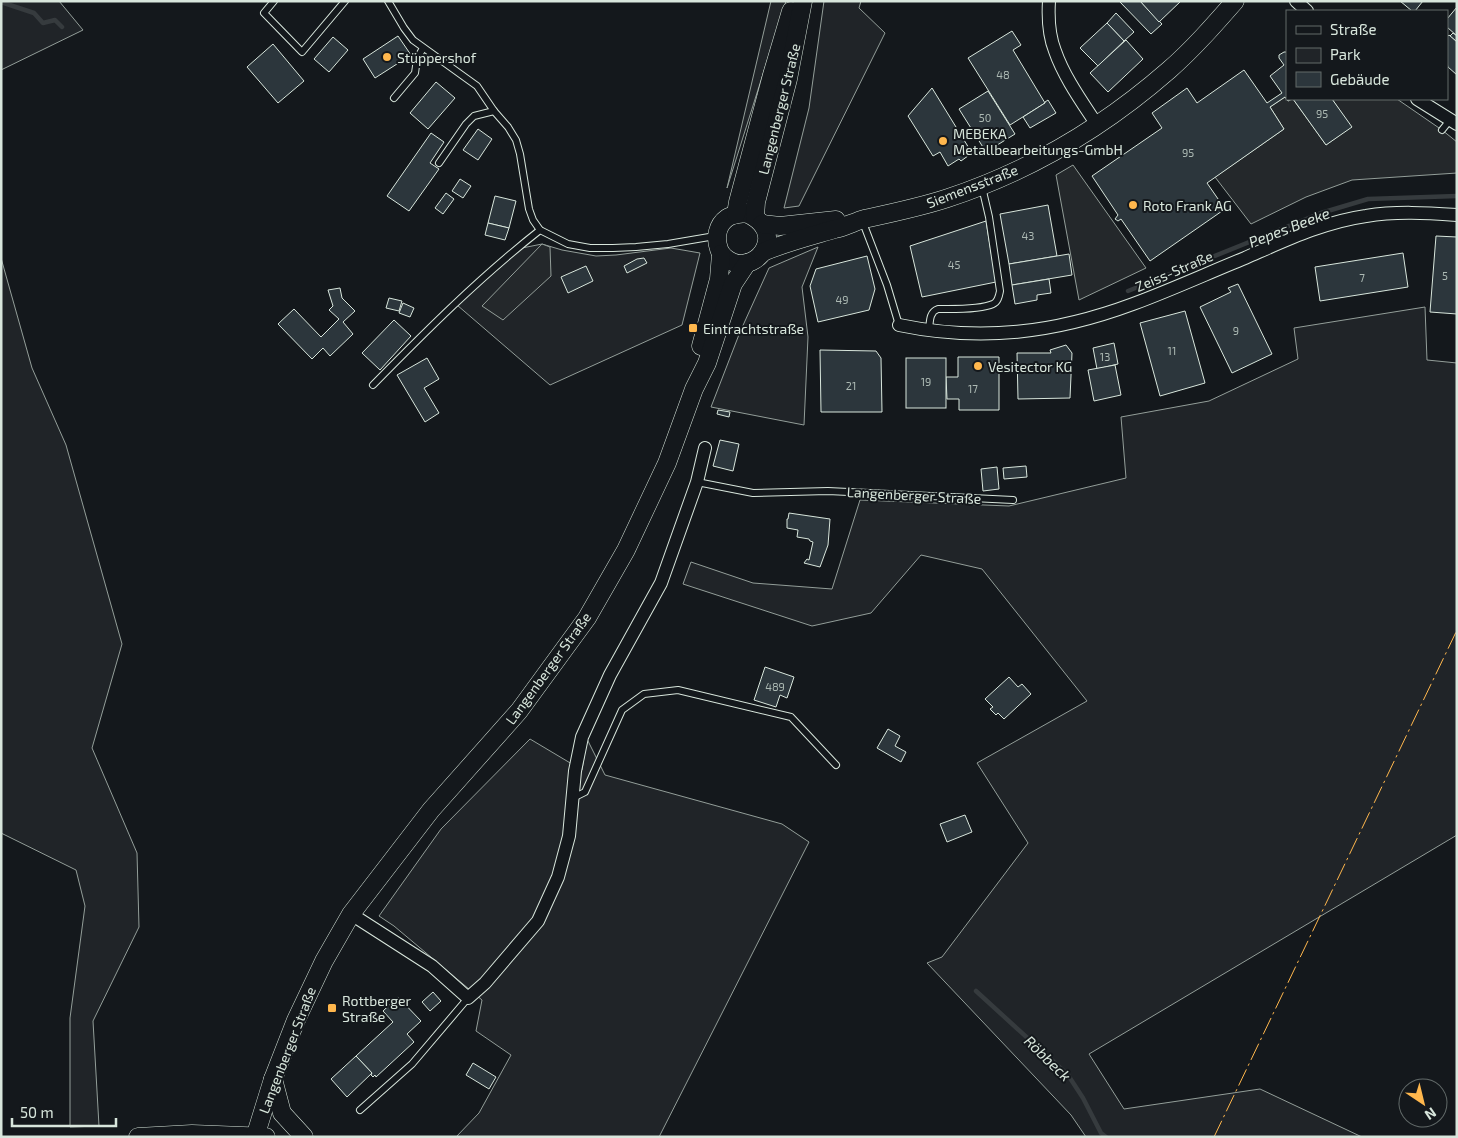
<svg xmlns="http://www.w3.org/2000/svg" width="1458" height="1138" font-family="'Exo 2',sans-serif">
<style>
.green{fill:#202428;stroke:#939e99}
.parking{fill:#24282b;stroke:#939e99}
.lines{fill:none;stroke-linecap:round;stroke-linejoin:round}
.stream{stroke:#363b3e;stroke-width:4.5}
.building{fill:#2c363c;stroke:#d8e6dc}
.lane-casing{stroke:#d8e6dc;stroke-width:8}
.street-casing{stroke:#d8e6dc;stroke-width:14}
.secondary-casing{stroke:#d8e6dc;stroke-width:19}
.lane{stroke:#14181c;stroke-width:6}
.street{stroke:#14181c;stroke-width:12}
.secondary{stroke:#14181c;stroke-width:18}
.power{stroke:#ffb74d;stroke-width:1;stroke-dasharray:18 4 2.5 4;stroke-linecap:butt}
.poi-dot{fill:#ffb74d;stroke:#14181c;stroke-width:2}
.labels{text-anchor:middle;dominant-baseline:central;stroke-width:4;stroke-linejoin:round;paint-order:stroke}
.number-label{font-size:11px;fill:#adbab4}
.poi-label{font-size:14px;fill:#d8e6dc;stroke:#14181c;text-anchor:start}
.street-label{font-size:14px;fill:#d8e6dc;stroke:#14181c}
.water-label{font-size:15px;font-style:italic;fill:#d8e6dc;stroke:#14181c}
</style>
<rect width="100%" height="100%" fill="#14181c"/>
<g class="green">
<polygon points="1,1 59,1 83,30 1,70"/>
<polygon points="771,1 786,1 727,188"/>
<polygon points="824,1 861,1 859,8 885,33 799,206 784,208 809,108"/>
<polygon points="542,244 562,250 596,256 616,255 671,248 700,253 682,325 550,385 457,305 522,248"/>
<polygon points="818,247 802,287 808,337 804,425 711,407 740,332 769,268"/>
<polygon points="1,258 32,368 66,445 122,644 92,748 137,853 139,927 93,1021 99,1126 70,1127 70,1018 85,906 76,870 1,833"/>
<polygon points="1425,307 1427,360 1457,363 1457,835 1089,1054 1124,1109 1260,1089 1362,1137 1086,1137 1071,1115 927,963 942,957 1028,843 977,763 1087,701 982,569 921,555 871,613 812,626 683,584 691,562 753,583 832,589 860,500 1009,506 1126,478 1121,417 1209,401 1298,359 1294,328"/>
<polygon points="530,739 582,770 587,739 605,775 782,824 809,842 659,1137 456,1137 479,1113 511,1055 476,1031 482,1000 394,926 379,916 441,829"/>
</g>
<g class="parking">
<polygon points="1285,97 1288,101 1293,99 1326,145 1351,127 1332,99 1397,99 1442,130 1457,142 1457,173 1352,180 1306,197 1251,224 1215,177 1284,129 1270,107"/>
<polygon points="1073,165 1146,268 1079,300 1056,175"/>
<polygon points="542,244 550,247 551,276 503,320 482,306"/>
</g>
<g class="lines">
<g class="stream">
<polyline points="1,2 34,13 43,23 55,20 62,27"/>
<polyline points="1128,291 1321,213 1368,199 1457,196"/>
<polyline points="976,991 1068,1075 1083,1098 1101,1133 1106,1137"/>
</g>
</g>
<g class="building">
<polygon points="1119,1 1140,1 1162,24 1151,34"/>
<polygon points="1140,1 1181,1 1159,22"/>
<polygon points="1400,1 1423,1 1415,11 1412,11"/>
<polygon points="1457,7 1457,36 1447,27 1447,19"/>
<polygon points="1116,13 1134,32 1124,41 1107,23"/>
<polygon points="1107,23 1124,41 1098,66 1080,48"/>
<polygon points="1012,31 1021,45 1013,50 1045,103 1010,125 968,58"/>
<polygon points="1453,33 1457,36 1457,42 1450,36"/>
<polygon points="1449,35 1457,42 1457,75 1448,67 1447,63 1447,37"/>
<polygon points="398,36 411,55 375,78 363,59"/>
<polygon points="333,37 348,50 329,72 314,59"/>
<polygon points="1126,40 1143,59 1108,92 1090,73"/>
<polygon points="273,44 304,81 278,103 247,67"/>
<polygon points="1284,52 1287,52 1287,99 1291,99 1288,101 1285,97 1270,107 1284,129 1207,183 1225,209 1150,261 1121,219 1118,221 1115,219 1118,215 1092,176 1162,128 1152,113 1187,88 1197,103 1244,70 1267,103 1282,93 1270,76 1284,65 1279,58 1279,55"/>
<polygon points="436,82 455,98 428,129 410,113"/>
<polygon points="932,88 972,153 961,161 959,159 948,166 940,152 933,156 908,116"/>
<polygon points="988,91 1015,134 986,152 959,109"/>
<polygon points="1293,99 1332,99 1352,127 1326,145"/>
<polygon points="1048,100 1056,113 1030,128 1023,117 1045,103 1045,102"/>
<polygon points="478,129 492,139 478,160 463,150"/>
<polygon points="431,133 444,142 430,163 439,169 409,211 387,196"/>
<polygon points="460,179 471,186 463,198 452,191"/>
<polygon points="446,193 454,199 443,214 435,208"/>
<polygon points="495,196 516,201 509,228 488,223"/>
<polygon points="1048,205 1057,256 1009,264 1000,214"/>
<polygon points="986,221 996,282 922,297 910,246"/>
<polygon points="488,223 509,228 505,240 485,235"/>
<polygon points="1436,236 1457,237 1457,314 1430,312"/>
<polygon points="1403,253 1408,287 1320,301 1315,267"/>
<polygon points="1069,254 1072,275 1012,285 1009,264"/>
<polygon points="867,256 875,289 869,310 818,322 810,286 816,269"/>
<polygon points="644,258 647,263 627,273 624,266 637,259"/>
<polygon points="586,266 593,281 568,293 561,277"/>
<polygon points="1049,279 1051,293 1037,295 1037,300 1015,304 1012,285"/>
<polygon points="1238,284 1272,354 1232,373 1200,307 1231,292 1228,288"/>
<polygon points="340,288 342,298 355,311 343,322 353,334 330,356 323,348 312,359 278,324 294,309 321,337 339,319 329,310 333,306 328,290"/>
<polygon points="389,298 402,301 399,311 386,308"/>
<polygon points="403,303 414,308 410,317 399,313"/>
<polygon points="1185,311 1205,383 1160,396 1140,323"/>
<polygon points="394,320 411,336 380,370 362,353"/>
<polygon points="1114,343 1118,364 1097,369 1093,348"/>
<polygon points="1066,345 1072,353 1070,398 1018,399 1017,353 1051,353 1050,350"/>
<polygon points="820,350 876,351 881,358 882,412 821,412"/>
<polygon points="958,357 999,357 999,410 959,410 959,399 947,399 946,377 958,377"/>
<polygon points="427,358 439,379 424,388 439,413 425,422 397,375"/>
<rect x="906" y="358" width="40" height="50"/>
<polygon points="1115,365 1121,395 1094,401 1088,370"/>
<polygon points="718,410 730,412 729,417 717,414"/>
<polygon points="720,440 739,444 733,471 713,466"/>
<polygon points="1026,466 1027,477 1004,479 1003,468"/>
<polygon points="997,467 999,489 983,491 981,469"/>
<polygon points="789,513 830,519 828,545 820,567 804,563 807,559 809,560 813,542 810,541 809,539 797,537 798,530 787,528 787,519 788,519"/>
<polygon points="765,667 794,677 787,698 780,695 776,707 754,700"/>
<polygon points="1009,677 1018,687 1022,684 1031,694 1004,719 998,713 996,715 990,709 993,707 985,699"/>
<polygon points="888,729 900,736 895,746 906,752 901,762 877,748"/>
<polygon points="965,815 972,832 947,842 940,824"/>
<polygon points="433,992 441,1001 430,1011 422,1002"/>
<polygon points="398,997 421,1021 407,1034 414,1042 376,1077 375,1075 373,1077 371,1075 372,1073 356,1056 393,1022 383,1011"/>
<polygon points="356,1056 372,1073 347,1097 331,1079"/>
<polygon points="473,1063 496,1077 489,1089 466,1075"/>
</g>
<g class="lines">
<defs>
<g id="lane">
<polyline points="274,1 264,13 302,52 345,1"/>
<polyline points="388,1 404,28 413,40 477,86 494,111 508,127 516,140 520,154 529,209 533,220 540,230 568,244 590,248 613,248 636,247 668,244 715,236"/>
<polyline points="394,98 415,73 417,59 423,48"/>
<polyline points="1442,130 1450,120"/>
<polyline points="439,163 466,124 474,116 494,111"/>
<polyline points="862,220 887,285 899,325"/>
<path d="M929,330c1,-8 0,-18 9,-21 14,0 42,1 55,-5 5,-2 6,-8 7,-13l-11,-74 -7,-30"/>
<path d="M373,385c53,-54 107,-108 167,-155"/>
<polyline points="697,482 753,493 828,491 1013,500"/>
<polyline points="573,798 585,792 622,710 644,694 678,690 791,717 836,765"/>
<polyline points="360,1110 412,1064 468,998"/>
</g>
<g id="street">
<path d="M1049,1c-1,16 0,35 6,50 9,26 27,51 42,74"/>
<polyline points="1296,1 1307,11"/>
<polyline points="1417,99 1457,124"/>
<path d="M899,325c82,17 156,8 234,-21 38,-14 75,-31 112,-46 39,-17 78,-36 121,-42 30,-5 61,-3 91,-1"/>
<polyline points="351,914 432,966 468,998 485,983 538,921 558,877 569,836 575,771 582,737 610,675 661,583 697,482 705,448"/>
</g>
<g id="secondary">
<path d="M746,213c42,18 13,60 -14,49 -6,-3 -11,-7 -13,-13 -4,-11 -2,-24 8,-31 5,-4 13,-4 19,-5z"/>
<polyline points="736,214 738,202 772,75 791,11"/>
<polyline points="755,217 756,202 788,79 803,1"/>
<polyline points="762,224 780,226 836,220"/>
<path d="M763,252c24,-10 48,-16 72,-23 10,-2 19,-7 29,-10 28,-6 57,-12 84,-21 82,-27 157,-72 221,-128 24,-21 45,-45 66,-69"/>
<polyline points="701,346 719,279 721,254"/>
<polyline points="273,1079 282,1113 304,1137"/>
<polyline points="138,1137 192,1134 266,1137"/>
<polyline points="255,1137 273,1079 296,1020 324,961 351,914 431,810 519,711 587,618 626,550 667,463 694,389 707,363 733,284 747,263"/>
</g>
</defs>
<use href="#lane" class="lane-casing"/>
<use href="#street" class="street-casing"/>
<use href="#secondary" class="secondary-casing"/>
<use href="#lane" class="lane"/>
<use href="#street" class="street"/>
<use href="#secondary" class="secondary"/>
<polyline class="power" points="1214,1137 1457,630"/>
</g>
<g class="poi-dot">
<circle cx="387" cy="57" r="5"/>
<circle cx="943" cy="141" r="5"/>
<circle cx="1133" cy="205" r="5"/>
<rect x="688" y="323" width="10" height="10" rx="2.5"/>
<circle cx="978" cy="366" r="5"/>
<rect x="327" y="1003" width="10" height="10" rx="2.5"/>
</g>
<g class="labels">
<g class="number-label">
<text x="1003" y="74">48</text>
<text x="1322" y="113">95</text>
<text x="985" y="117">50</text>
<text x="1188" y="152">95</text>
<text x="1028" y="235">43</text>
<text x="954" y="264">45</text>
<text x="1445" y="275">5</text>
<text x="1362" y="277">7</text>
<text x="842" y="299">49</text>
<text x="1236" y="330">9</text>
<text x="1172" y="350">11</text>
<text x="1105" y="356">13</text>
<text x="926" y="381">19</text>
<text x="851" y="385">21</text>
<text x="973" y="388">17</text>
<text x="775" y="686">489</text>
</g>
<g class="poi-label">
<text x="397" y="57">Stüppershof</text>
<text x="953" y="133">MEBEKA<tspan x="953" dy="16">Metallbearbeitungs-GmbH</tspan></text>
<text x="1143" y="205">Roto Frank AG</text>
<text x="703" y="328">Eintrachtstraße</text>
<text x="988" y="366">Vesitector KG</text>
<text x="342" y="1000">Rottberger<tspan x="342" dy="16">Straße</tspan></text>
</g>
<g class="street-label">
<text transform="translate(779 109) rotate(-76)">Langenberger Straße</text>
<text transform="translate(972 186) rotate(-21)">Siemensstraße</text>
<text transform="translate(1174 271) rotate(-23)">Zeiss-Straße</text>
<text transform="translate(914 495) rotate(3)">Langenberger Straße</text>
<text transform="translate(548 668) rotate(-54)">Langenberger Straße</text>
<text transform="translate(287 1050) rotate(-69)">Langenberger Straße</text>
</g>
<g class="water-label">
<text transform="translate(1289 227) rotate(-21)">Pepes Beeke</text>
<text transform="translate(1048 1058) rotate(44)">Röbbeck</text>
</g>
</g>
<rect width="1458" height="1138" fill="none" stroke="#d8e6dc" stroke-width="5"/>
<rect x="1286" y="10" width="162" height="90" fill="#14181c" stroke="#626a69"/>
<rect x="1296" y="26" width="25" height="8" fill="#14181c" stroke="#626a69"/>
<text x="1330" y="35" font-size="15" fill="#d8e6dc">Straße</text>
<rect x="1296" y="48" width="25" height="15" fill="#202428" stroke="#626a69"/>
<text x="1330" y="60" font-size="15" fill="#d8e6dc">Park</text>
<rect x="1296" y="72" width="25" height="15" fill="#2c363c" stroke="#626a69"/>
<text x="1330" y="85" font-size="15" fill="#d8e6dc">Gebäude</text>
<g transform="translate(1423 1103) rotate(145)"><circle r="24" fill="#14181c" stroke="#626a69"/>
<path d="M0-4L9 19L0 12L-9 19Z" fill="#ffb74d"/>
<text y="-8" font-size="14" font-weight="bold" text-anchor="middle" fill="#d8e6dc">N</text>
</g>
<path d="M12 1118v8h104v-8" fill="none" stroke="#d8e6dc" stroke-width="2.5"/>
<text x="20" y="1118" font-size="15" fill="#d8e6dc" stroke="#14181c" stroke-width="4" paint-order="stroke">50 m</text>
</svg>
